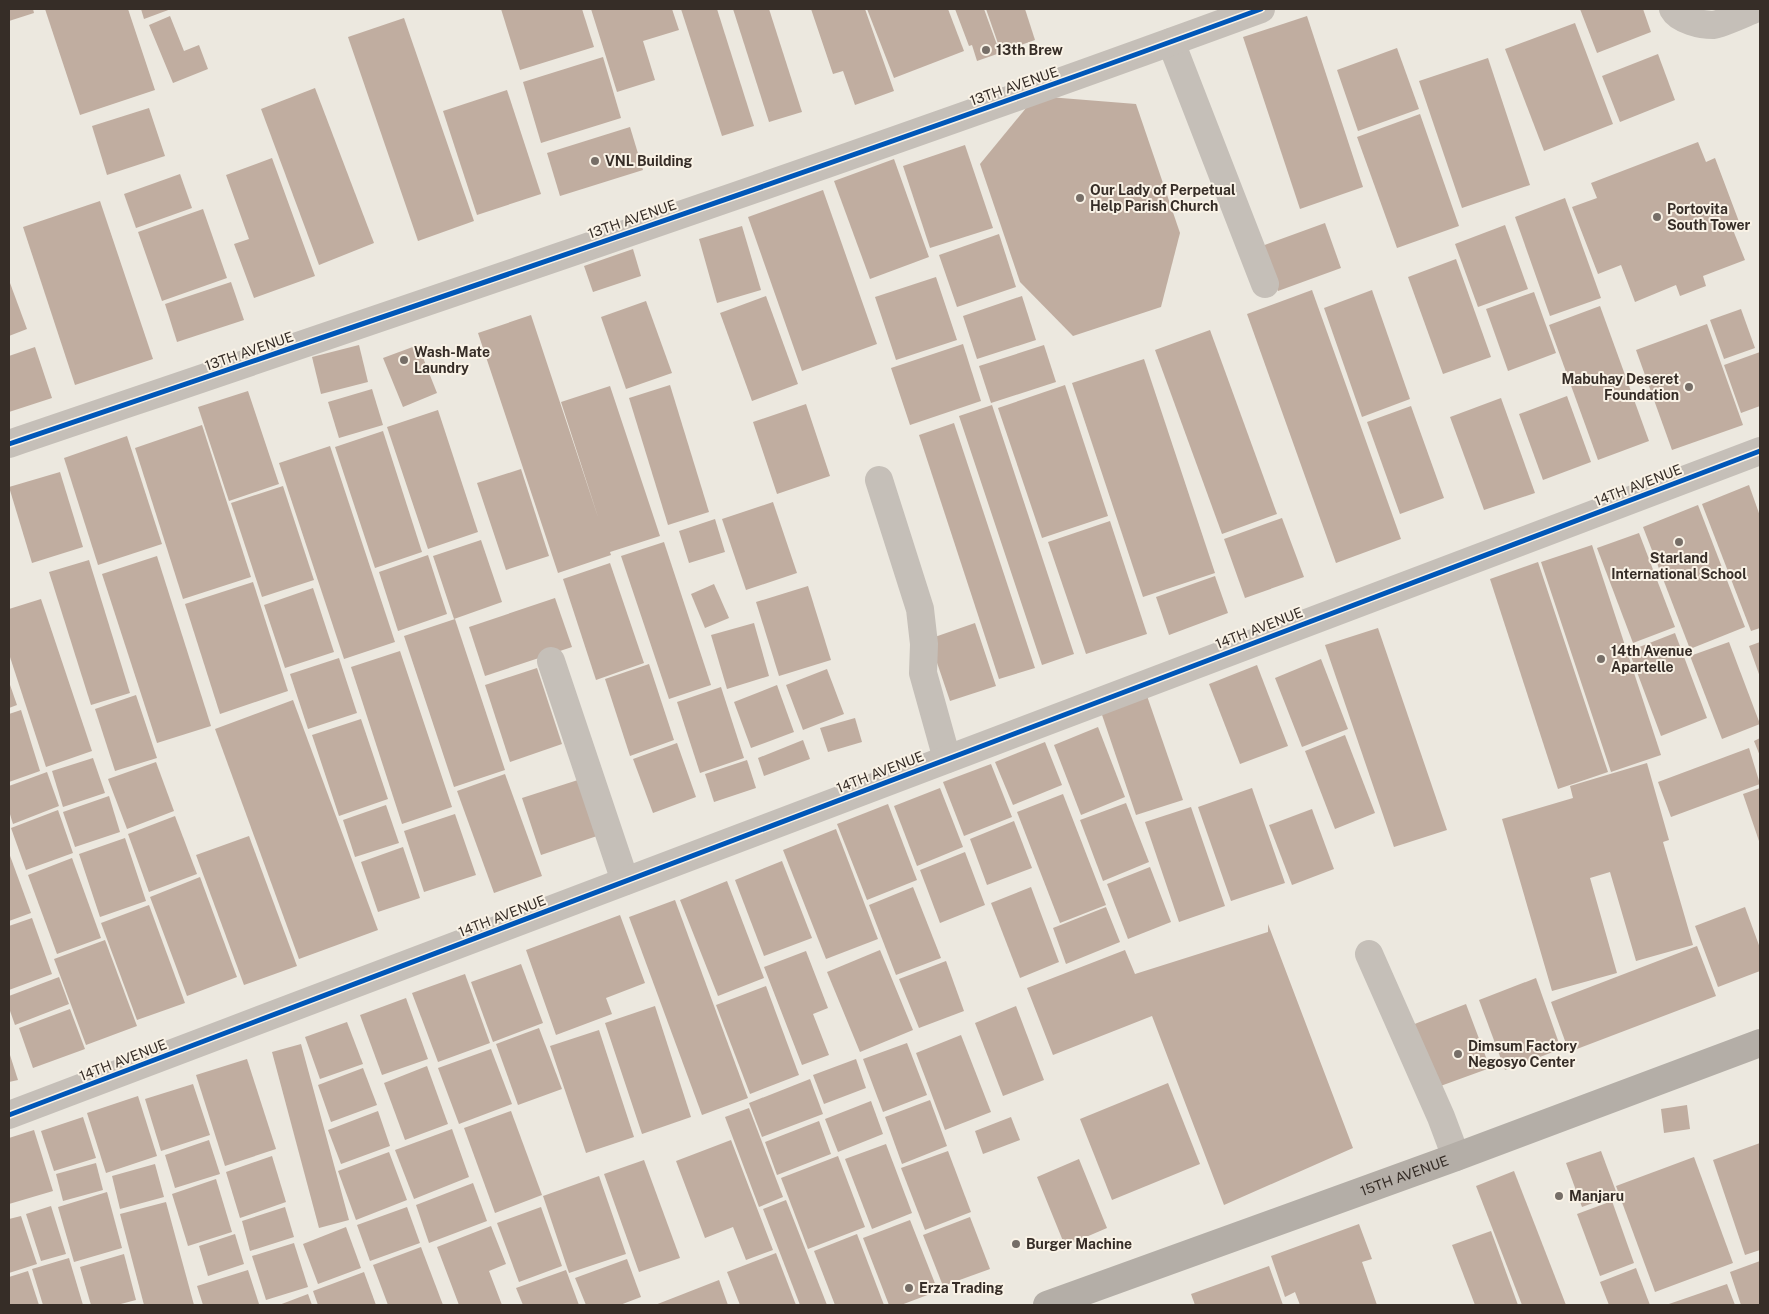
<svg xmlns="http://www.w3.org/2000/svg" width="1769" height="1314" font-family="'Public Sans',sans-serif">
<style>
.building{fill:#c0ada0}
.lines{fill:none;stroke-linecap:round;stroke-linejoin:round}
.minor{stroke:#c5bfb8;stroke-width:28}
.major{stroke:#b4aea7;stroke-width:28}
.cycleway-casing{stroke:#f9f2e6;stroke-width:8}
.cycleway{stroke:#0057b8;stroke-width:5}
.poi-dot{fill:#766e67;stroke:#f9f2e6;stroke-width:2}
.labels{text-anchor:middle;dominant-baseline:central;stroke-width:4;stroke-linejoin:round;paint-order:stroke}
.poi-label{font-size:14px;font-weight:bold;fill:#362d27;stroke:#f9f2e6;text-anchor:start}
.street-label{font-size:14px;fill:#362d27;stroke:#f9f2e6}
</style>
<rect width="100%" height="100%" fill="#ece8df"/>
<g class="building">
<polygon points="9,9 33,9 34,13 9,21"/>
<polygon points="45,9 128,9 155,90 80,115"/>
<polygon points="141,9 171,9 144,19"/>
<polygon points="501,9 582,9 594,47 520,70"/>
<polygon points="591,9 672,9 679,30 643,41 655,80 617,92"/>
<polygon points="681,9 717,9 754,126 722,136"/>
<polygon points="733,9 769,9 802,112 769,122"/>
<polygon points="811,9 865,9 894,91 855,105 843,71 833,74"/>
<polygon points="867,9 948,9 964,51 894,78"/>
<polygon points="955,9 984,9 1000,53 977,61 972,45 969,46"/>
<polygon points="986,9 1025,9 1035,40 1001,52"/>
<polygon points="1580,9 1643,9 1651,32 1597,53"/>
<polygon points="170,16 184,51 199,45 208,69 173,83 149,25"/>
<polygon points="1307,16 1363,187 1300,209 1243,37"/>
<polygon points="404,18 474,221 418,241 348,37"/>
<polygon points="1575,23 1613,124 1544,151 1505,49"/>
<polygon points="1397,48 1419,109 1358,131 1337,70"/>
<polygon points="1658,54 1675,100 1620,122 1602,76"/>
<polygon points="603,57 621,118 541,143 523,82"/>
<polygon points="1488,58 1530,185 1462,208 1419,81"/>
<polygon points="315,88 374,243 319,265 261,109"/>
<polygon points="507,90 541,194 477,215 443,111"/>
<polygon points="1036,96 1136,104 1180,233 1161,307 1073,336 1020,282 980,164"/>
<polygon points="149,108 165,156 107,175 92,126"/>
<polygon points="1420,114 1459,226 1397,248 1357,137"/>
<polygon points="630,127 643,170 560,196 547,153"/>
<polygon points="1698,142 1706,162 1715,158 1741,227 1733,230 1745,260 1703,276 1706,286 1680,296 1676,285 1635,302 1621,265 1598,274 1572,207 1597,198 1591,183"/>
<polygon points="965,145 993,228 930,248 903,166"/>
<polygon points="272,158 315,276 254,298 234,244 249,239 226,175"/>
<polygon points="894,159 929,257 870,279 834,181"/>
<polygon points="180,174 192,208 136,228 124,194"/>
<polygon points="823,190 877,344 802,371 748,217"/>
<polygon points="1565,198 1601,298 1550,316 1515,217"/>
<polygon points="100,201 153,359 75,385 23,227"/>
<polygon points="203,209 227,278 162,301 138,232"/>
<polygon points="1325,223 1341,268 1278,291 1262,246"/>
<polygon points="1505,225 1528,289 1478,307 1455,244"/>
<polygon points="742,226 761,290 717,303 699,239"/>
<polygon points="999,234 1016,287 957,307 939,255"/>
<polygon points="633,249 641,276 593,292 584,266"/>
<polygon points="1456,259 1491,357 1443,374 1408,277"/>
<polygon points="936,277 957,340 896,360 875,297"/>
<polygon points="231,282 244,320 177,342 165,304"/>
<polygon points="10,283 27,329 9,336 9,284"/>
<polygon points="1312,290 1401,539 1336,563 1247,314"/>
<polygon points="1372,290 1410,399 1362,417 1324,308"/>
<polygon points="1534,292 1556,353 1508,371 1486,309"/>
<polygon points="766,296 798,384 752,401 720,313"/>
<polygon points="1022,296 1036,340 977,359 963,316"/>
<polygon points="646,301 672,373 626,389 601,317"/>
<polygon points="1600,306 1649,441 1598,460 1549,325"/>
<polygon points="1741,309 1755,348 1724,359 1710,320"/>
<polygon points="531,315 599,520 561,402 610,386 660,536 610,552 611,555 558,573 478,333"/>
<polygon points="1707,324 1743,425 1672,450 1636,350"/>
<polygon points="1210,330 1277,514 1222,534 1155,350"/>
<polygon points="963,344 981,401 910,425 891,368"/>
<polygon points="359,345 368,382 321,394 312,357"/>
<polygon points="418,345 437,393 403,407 383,358"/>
<polygon points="1044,345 1056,382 991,403 979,366"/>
<polygon points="35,347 52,398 9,412 9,356"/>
<polygon points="1760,352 1760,406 1741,413 1724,365"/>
<polygon points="1144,359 1215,573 1143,597 1072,383"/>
<polygon points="670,385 709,512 668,525 629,398"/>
<polygon points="1065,385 1108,516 1042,538 998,408"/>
<polygon points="372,389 383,425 339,438 328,402"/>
<polygon points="248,391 279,484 229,501 198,407"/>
<polygon points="1567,396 1591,462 1543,480 1519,414"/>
<polygon points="1501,398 1535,493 1484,510 1450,417"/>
<polygon points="806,404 830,476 777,494 753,422"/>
<polygon points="992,405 1074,654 1042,665 959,416"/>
<polygon points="1411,406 1444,498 1400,514 1367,422"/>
<polygon points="438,410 478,532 428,549 387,427"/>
<polygon points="954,423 1035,668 999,679 919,435"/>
<polygon points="202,425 251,577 183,599 135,448"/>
<polygon points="383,431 422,552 375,568 335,447"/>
<polygon points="127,436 162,544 98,565 64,458"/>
<polygon points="330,446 395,642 344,659 279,463"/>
<polygon points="521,469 549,556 506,570 477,483"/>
<polygon points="60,472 83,547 32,563 9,487"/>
<polygon points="1749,485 1760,516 1760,628 1751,631 1702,504"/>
<polygon points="283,486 314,580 262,597 231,503"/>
<polygon points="773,502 797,573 746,590 722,519"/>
<polygon points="1698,505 1745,627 1690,649 1643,527"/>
<polygon points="1282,518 1304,577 1245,598 1224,539"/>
<polygon points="715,519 725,552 689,563 679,531"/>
<polygon points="1110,521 1147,634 1086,654 1048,542"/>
<polygon points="1639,533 1675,627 1633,643 1597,548"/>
<polygon points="481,540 502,602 454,619 433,556"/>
<polygon points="664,542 711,685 669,699 621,556"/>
<polygon points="1592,545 1661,755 1611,772 1541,562"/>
<polygon points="428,555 447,614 398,631 379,572"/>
<polygon points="157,556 211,726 157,743 102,574"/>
<polygon points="89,560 130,693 91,705 49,572"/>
<polygon points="1538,562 1608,772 1558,789 1490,579"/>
<polygon points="610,563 644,663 596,680 563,579"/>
<polygon points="1215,576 1228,613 1169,635 1156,597"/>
<polygon points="253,582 288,691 220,714 185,604"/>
<polygon points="714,584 729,618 705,628 691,594"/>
<polygon points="808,586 831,660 779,676 756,602"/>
<polygon points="313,588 334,652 285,668 264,605"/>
<polygon points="555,598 572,647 485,676 469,627"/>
<polygon points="41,599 92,751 46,767 9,654 9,609"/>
<polygon points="455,619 505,770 454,787 404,636"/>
<polygon points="754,623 769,676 727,689 711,635"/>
<polygon points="975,623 996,686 950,701 929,639"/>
<polygon points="1378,628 1447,830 1394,847 1325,645"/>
<polygon points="1675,633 1707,718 1661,736 1629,651"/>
<polygon points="1729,642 1760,724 1722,739 1690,656"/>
<polygon points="1760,642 1760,677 1749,646"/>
<polygon points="400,651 452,807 402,824 351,667"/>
<polygon points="339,658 357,713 308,729 290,674"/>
<polygon points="1321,659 1348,729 1302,747 1275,678"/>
<polygon points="649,664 674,740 630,756 605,679"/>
<polygon points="1257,665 1288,746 1240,764 1209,684"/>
<polygon points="537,668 562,744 510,762 485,685"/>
<polygon points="827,669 844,714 803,730 786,685"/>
<polygon points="9,682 17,705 9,708"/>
<polygon points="777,685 794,732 751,748 734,702"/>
<polygon points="721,687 744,758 700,773 677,702"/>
<polygon points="1146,693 1183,800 1136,815 1100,709"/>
<polygon points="136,695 157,758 115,771 95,709"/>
<polygon points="293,700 378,930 299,959 215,729"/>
<polygon points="21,710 40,771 9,782 9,714"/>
<polygon points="855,718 862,742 828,752 820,728"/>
<polygon points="361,719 388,799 339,816 312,735"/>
<polygon points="1098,727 1125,797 1081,815 1054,745"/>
<polygon points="1345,735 1375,813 1335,829 1305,751"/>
<polygon points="1760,738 1760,756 1754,741"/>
<polygon points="803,740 810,759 764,776 758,758"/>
<polygon points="1045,742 1062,785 1013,805 995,762"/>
<polygon points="677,743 696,797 653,813 633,759"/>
<polygon points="1749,748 1760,784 1671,817 1658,782"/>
<polygon points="93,758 105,793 63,807 52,771"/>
<polygon points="747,760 756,788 714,802 705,774"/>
<polygon points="156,762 174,811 127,829 108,779"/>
<polygon points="1647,763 1669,840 1663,842 1693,945 1636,961 1610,872 1590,878 1617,973 1552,991 1502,819 1573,798 1570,786"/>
<polygon points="991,764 1012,817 964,836 943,782"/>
<polygon points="47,772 59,806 13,824 9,811 9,786"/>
<polygon points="505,774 542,876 494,893 457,791"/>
<polygon points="581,779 600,835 541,855 522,798"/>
<polygon points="940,788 963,847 917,866 894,806"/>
<polygon points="1252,788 1285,883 1231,901 1198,807"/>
<polygon points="1760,788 1760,844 1743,794"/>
<polygon points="1063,794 1106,905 1060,923 1017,812"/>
<polygon points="109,796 120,832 75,847 63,812"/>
<polygon points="1126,803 1149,862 1103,881 1080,820"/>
<polygon points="888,804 917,880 867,900 837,824"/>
<polygon points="386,805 399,843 355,857 343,820"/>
<polygon points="1191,807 1225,906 1179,922 1145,822"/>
<polygon points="1312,809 1334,869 1292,885 1269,825"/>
<polygon points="58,810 73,853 26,870 11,828"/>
<polygon points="455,814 476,875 424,892 404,831"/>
<polygon points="175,816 197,874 149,892 128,834"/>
<polygon points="1014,821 1032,868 987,885 970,839"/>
<polygon points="836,829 878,939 826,959 783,850"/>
<polygon points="249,836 297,966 244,985 196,855"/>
<polygon points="125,838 146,901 100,917 79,854"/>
<polygon points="403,847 420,898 378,912 361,862"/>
<polygon points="965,852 985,905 940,923 920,870"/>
<polygon points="9,853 31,913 9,921"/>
<polygon points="72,858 101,938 57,954 28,875"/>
<polygon points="782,861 812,938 764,956 735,880"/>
<polygon points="1150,867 1171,922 1128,939 1107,884"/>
<polygon points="200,877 237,977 187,996 150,897"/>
<polygon points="727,881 764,978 718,996 680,900"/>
<polygon points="913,887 941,958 896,975 869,905"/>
<polygon points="1031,887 1059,962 1020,978 991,903"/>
<polygon points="675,900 748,1098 702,1115 629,917"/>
<polygon points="149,905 185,1003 137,1020 101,923"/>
<polygon points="1106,907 1120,942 1066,964 1053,928"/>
<polygon points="1745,907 1760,948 1760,971 1718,987 1695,926"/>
<polygon points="620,915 645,983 606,998 612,1014 556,1035 526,950"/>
<polygon points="32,918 52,974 9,990 9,926"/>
<polygon points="1268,924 1353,1148 1224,1205 1152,1016 1053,1055 1027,988 1125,950 1135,974 1268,932"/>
<polygon points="105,940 137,1026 86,1045 54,959"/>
<polygon points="1697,946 1716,996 1569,1052 1551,1002"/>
<polygon points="880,950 913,1030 860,1052 827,972"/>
<polygon points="806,951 828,1008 813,1014 829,1055 802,1065 764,967"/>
<polygon points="946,961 964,1011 919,1028 899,979"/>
<polygon points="521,964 543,1023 493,1042 471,982"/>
<polygon points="465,974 490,1043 438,1062 412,993"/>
<polygon points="59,977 69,1004 15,1025 9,1008 9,996"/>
<polygon points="1536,978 1561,1049 1505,1070 1479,1000"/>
<polygon points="766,986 799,1075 750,1094 716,1005"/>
<polygon points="406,998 428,1059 382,1075 360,1015"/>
<polygon points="1466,1004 1490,1068 1435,1088 1412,1025"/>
<polygon points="655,1006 691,1117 642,1134 605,1023"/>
<polygon points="1016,1006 1044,1080 1003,1096 975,1023"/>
<polygon points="70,1009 85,1049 33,1068 19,1028"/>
<polygon points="347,1022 363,1064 320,1079 305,1037"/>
<polygon points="539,1028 562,1089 518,1105 496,1044"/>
<polygon points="599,1030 634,1137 586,1153 550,1046"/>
<polygon points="961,1035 991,1112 945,1130 916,1053"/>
<polygon points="907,1043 927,1095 883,1112 863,1059"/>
<polygon points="301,1044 349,1220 319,1228 272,1052"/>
<polygon points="491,1049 512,1104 459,1124 438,1068"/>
<polygon points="9,1052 18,1080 9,1082"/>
<polygon points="247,1059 276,1149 225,1166 196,1075"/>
<polygon points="856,1059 866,1088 824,1104 813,1075"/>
<polygon points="427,1066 448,1124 405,1140 384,1083"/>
<polygon points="363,1068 377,1105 331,1122 318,1085"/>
<polygon points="810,1079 823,1114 762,1137 749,1103"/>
<polygon points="1168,1083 1200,1164 1112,1200 1080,1119"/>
<polygon points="193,1084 210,1135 161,1151 145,1099"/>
<polygon points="138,1096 157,1156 106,1173 87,1113"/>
<polygon points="930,1100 947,1146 902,1164 885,1117"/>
<polygon points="871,1101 883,1134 838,1152 825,1119"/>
<polygon points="1687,1105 1690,1129 1664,1133 1661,1109"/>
<polygon points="749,1108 783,1197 759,1207 725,1117"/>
<polygon points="378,1111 390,1146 341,1164 328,1130"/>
<polygon points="511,1111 542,1195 495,1213 464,1128"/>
<polygon points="83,1117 96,1158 54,1171 41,1131"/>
<polygon points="1011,1117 1020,1140 983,1154 975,1131"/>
<polygon points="819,1121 831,1154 777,1175 765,1142"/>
<polygon points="452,1129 469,1177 414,1199 395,1150"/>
<polygon points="34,1130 53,1191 9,1204 9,1138"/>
<polygon points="209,1140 220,1174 175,1188 165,1155"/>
<polygon points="731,1140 773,1250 746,1260 733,1227 705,1238 676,1161"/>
<polygon points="1760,1143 1760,1250 1745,1255 1713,1160"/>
<polygon points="886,1144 912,1213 872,1229 845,1159"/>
<polygon points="948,1151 971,1212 925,1230 901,1168"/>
<polygon points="1601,1151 1617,1194 1582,1207 1566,1163"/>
<polygon points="389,1152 407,1200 356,1220 338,1171"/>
<polygon points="272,1156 286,1202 240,1218 226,1172"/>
<polygon points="838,1156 865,1227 808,1249 781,1178"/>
<polygon points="1694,1157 1733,1263 1655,1292 1616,1186"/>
<polygon points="1079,1159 1107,1228 1065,1246 1037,1177"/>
<polygon points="644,1160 680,1258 639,1272 604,1174"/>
<polygon points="96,1163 103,1190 63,1201 56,1174"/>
<polygon points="155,1164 164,1197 120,1209 112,1176"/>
<polygon points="1514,1171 1566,1305 1522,1305 1476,1186"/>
<polygon points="599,1176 626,1254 569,1273 543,1196"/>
<polygon points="216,1179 232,1232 188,1246 172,1194"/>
<polygon points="473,1183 487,1221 429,1243 416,1205"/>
<polygon points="107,1192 122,1248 74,1262 58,1207"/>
<polygon points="786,1200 827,1305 800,1305 763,1209"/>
<polygon points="1612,1201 1634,1263 1600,1276 1577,1214"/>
<polygon points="166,1202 194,1305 144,1305 120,1214"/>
<polygon points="51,1206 66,1254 41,1261 26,1214"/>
<polygon points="285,1207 294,1237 250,1251 242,1221"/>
<polygon points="407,1207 420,1243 370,1261 357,1225"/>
<polygon points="541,1207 562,1266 519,1282 497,1223"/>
<polygon points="21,1216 37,1264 9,1273 9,1219"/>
<polygon points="970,1217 990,1269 943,1286 923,1235"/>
<polygon points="910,1220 938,1291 901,1305 889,1305 863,1238"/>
<polygon points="1359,1224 1372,1259 1362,1262 1377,1305 1300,1305 1295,1292 1285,1297 1271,1256"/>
<polygon points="491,1226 506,1264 489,1271 502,1305 459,1305 437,1247"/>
<polygon points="346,1227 361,1268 318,1284 303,1244"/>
<polygon points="1491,1231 1518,1305 1475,1305 1452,1245"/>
<polygon points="235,1234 244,1264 208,1276 199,1246"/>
<polygon points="857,1234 884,1305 835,1305 814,1251"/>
<polygon points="294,1243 308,1287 266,1300 252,1256"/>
<polygon points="421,1247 443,1305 388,1305 373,1265"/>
<polygon points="776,1253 796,1305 740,1305 727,1272"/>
<polygon points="124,1254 136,1300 117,1305 91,1305 80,1267"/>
<polygon points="69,1258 83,1305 43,1305 32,1269"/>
<polygon points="627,1259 641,1297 620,1305 586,1305 575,1278"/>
<polygon points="1760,1261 1760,1305 1741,1305 1730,1272"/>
<polygon points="1269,1266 1283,1305 1195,1305 1191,1294"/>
<polygon points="1636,1268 1650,1305 1609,1305 1600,1282"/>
<polygon points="248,1270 259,1304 203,1305 197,1286"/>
<polygon points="566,1270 579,1305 523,1305 516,1288"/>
<polygon points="28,1271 39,1305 9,1305 9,1277"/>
<polygon points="364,1272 376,1305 318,1305 313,1291"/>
<polygon points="719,1280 728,1305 655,1305"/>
<polygon points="1727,1284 1735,1305 1666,1305"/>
<polygon points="308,1294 312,1305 279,1305"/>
</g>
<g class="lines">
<g class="minor">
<path d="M1673,9c6,11 28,16 40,16 9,-1 32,-12 42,-16"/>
<polyline points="1171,42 1265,284"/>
<path d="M9,444c418,-142 837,-283 1252,-435"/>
<polyline points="879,480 920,609 924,644 923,673 947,759"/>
<polyline points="551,661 625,881"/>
<polyline points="1369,954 1441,1117 1456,1157"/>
<polyline points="9,1115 1760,451"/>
</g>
<path class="major" id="s1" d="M1047,1305l409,-148 304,-114"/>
<defs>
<g id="cycleway">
<path d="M9,444c418,-142 837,-283 1252,-435"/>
<polyline points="9,1115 1760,451"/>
</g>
</defs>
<use href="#cycleway" class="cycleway-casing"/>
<use href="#cycleway" class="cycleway"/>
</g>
<g class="poi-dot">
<circle cx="986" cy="50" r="5"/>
<circle cx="595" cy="161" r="5"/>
<circle cx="1080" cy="198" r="5"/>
<circle cx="1657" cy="217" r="5"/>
<circle cx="404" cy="360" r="5"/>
<circle cx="1689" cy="387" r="5"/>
<circle cx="1679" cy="542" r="5"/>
<circle cx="1601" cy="659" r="5"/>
<circle cx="1458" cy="1054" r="5"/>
<circle cx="1559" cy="1196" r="5"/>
<circle cx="1016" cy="1244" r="5"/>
<circle cx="909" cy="1288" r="5"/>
</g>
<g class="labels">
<g class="poi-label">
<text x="996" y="50">13th Brew</text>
<text x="605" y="161">VNL Building</text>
<text x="1090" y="190">Our Lady of Perpetual<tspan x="1090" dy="16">Help Parish Church</tspan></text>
<text x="1667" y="209">Portovita<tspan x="1667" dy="16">South Tower</tspan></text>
<text x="414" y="352">Wash-Mate<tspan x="414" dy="16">Laundry</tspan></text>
<text x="1679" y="379" text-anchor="end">Mabuhay Deseret<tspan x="1679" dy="16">Foundation</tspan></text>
<text x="1679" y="558" text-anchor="middle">Starland<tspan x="1679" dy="16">International School</tspan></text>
<text x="1611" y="651">14th Avenue<tspan x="1611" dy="16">Apartelle</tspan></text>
<text x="1468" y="1046">Dimsum Factory<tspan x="1468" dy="16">Negosyo Center</tspan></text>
<text x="1569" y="1196">Manjaru</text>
<text x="1026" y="1244">Burger Machine</text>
<text x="919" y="1288">Erza Trading</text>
</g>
<g class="street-label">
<text transform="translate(1014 86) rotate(-19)">13TH AVENUE</text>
<text transform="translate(632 219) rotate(-19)">13TH AVENUE</text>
<text transform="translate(249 351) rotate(-19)">13TH AVENUE</text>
<text transform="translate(1638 485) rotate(-21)">14TH AVENUE</text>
<text transform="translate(1259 628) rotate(-21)">14TH AVENUE</text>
<text transform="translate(880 772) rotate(-21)">14TH AVENUE</text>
<text transform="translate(502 916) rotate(-21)">14TH AVENUE</text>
<text transform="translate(123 1060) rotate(-21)">14TH AVENUE</text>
<text stroke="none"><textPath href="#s1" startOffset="380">15TH AVENUE</textPath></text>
</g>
</g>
<rect width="1769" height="1314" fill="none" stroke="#362d27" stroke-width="20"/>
</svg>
